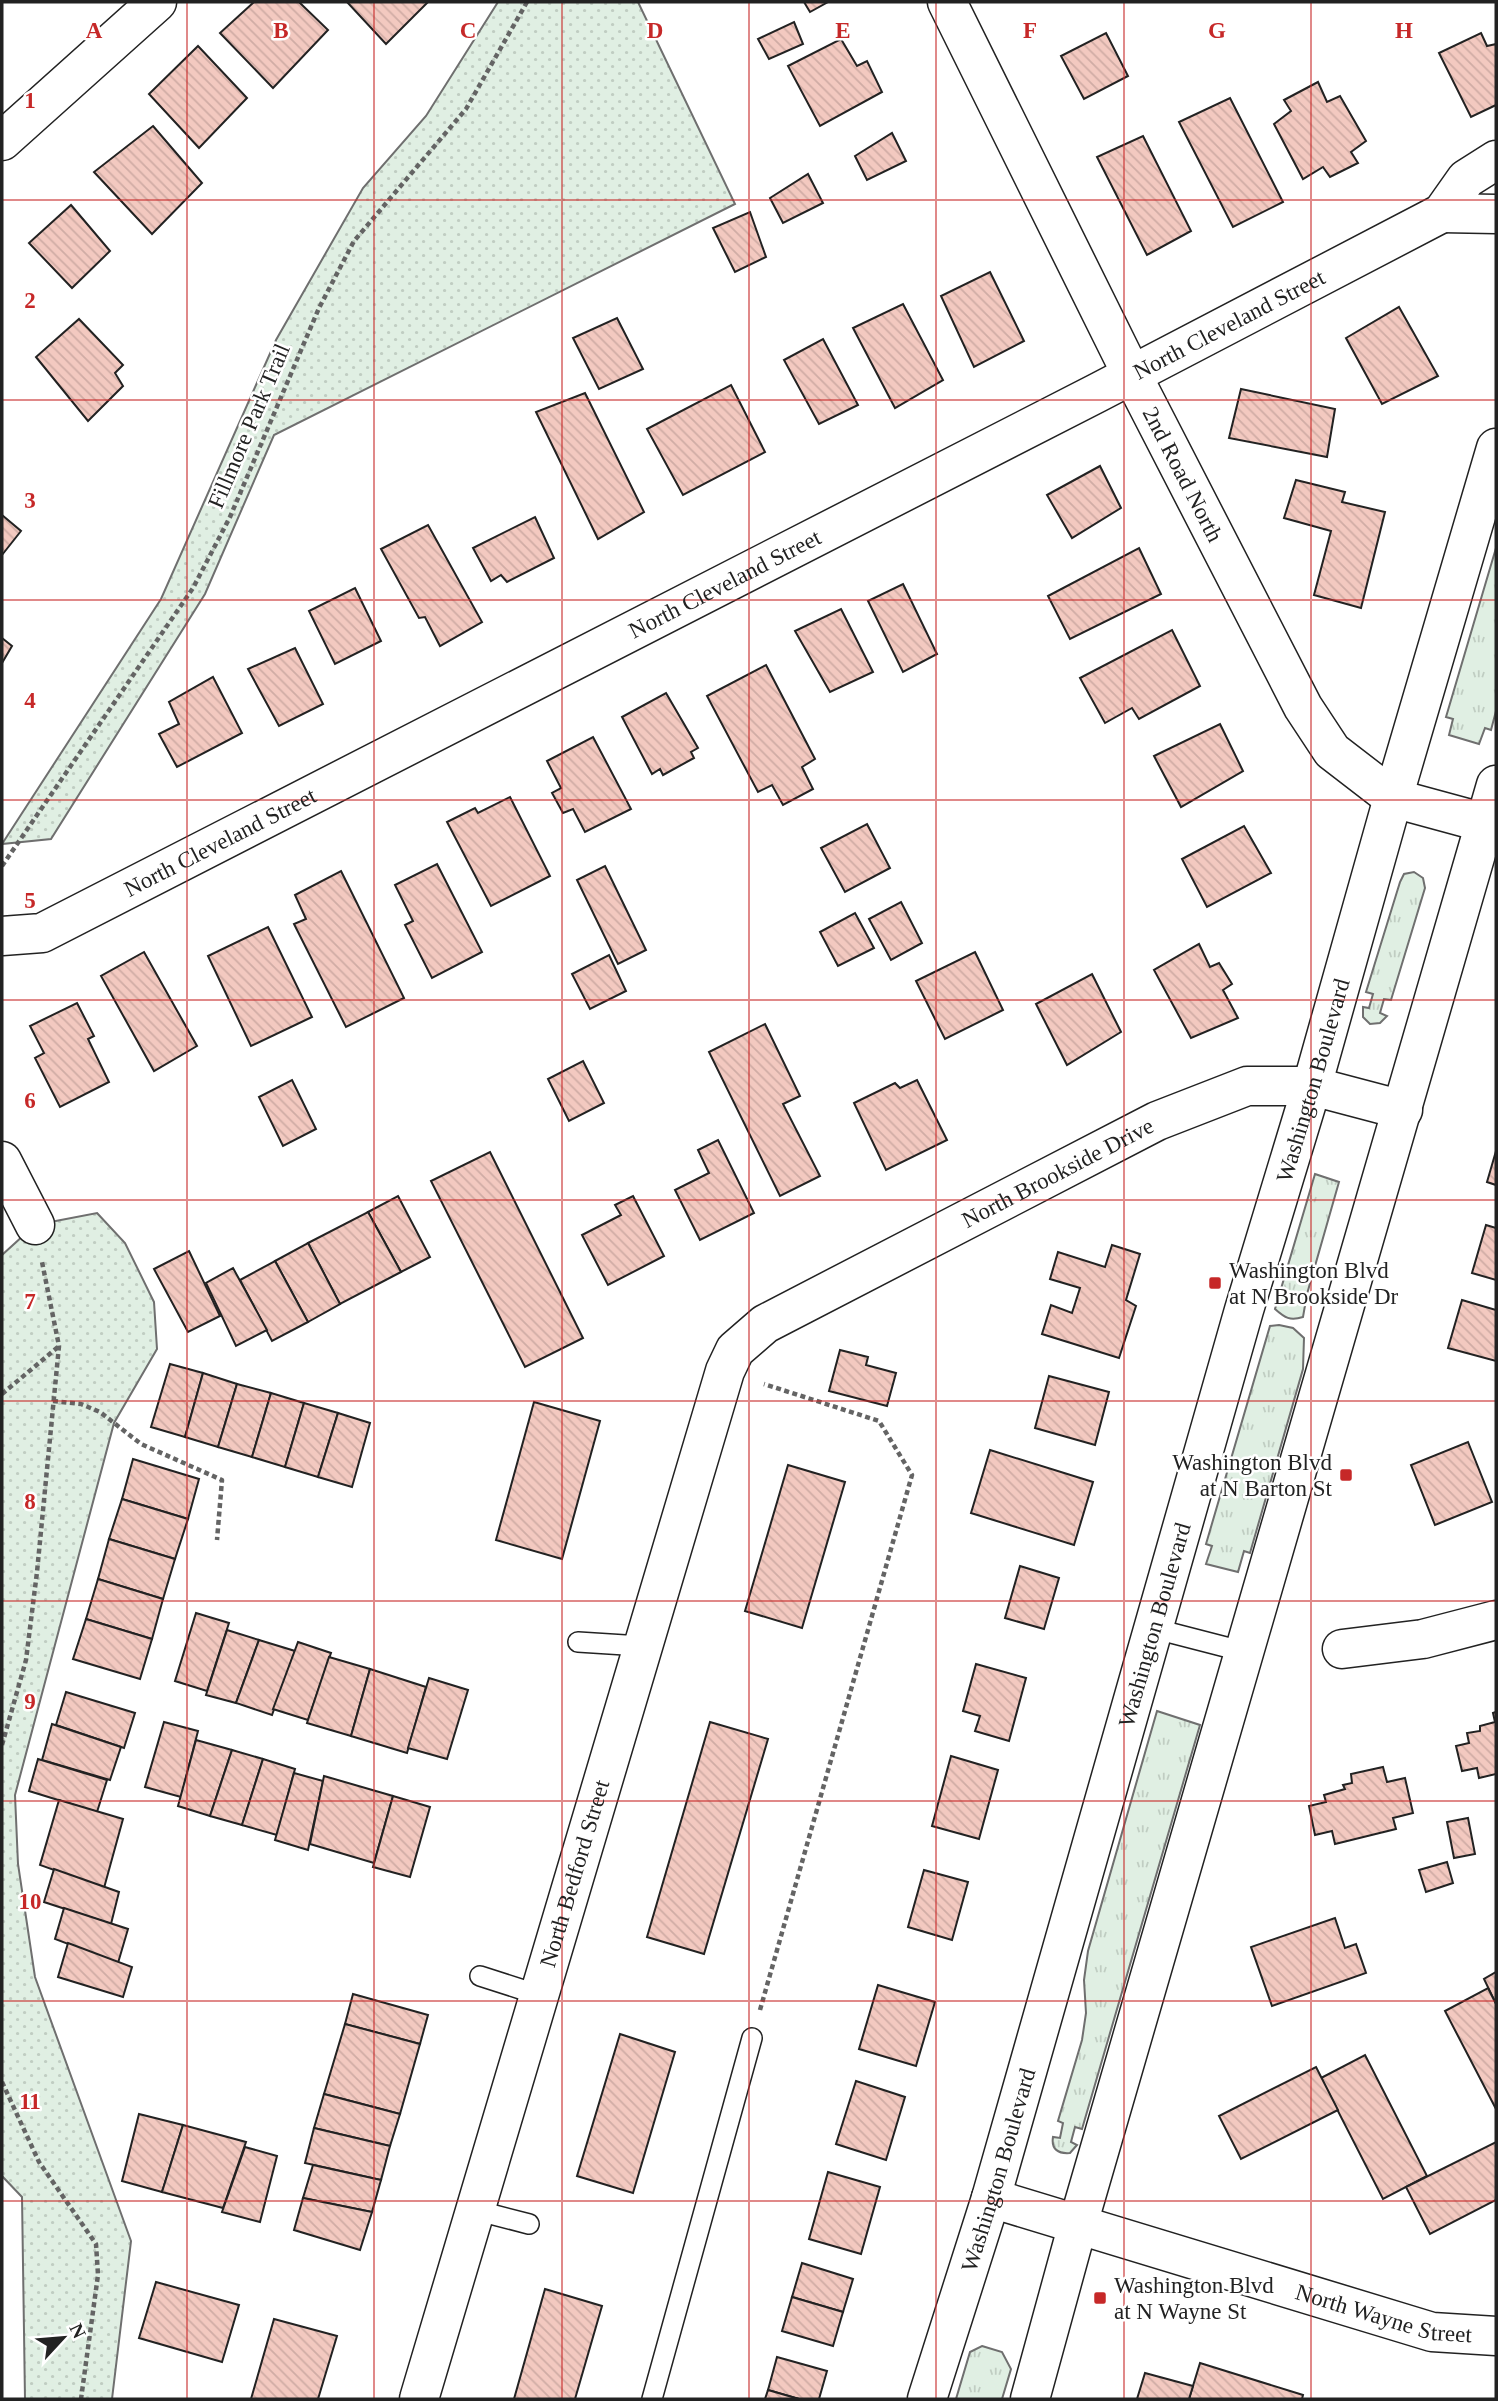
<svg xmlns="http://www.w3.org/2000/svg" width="1498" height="2401" font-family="'Times New Roman',serif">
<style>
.grass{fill:url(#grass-tufts);stroke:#6f6f6f;stroke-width:2}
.park{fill:url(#park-dots);stroke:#6f6f6f;stroke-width:2}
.building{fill:url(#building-back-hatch);stroke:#222;stroke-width:2}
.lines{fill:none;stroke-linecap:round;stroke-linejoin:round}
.service-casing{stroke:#222;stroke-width:22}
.minor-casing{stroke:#222;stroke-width:41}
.primary-casing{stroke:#222;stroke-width:41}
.path{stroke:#646464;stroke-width:4.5;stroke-dasharray:5 3.5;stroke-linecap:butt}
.service{stroke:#fff;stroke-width:19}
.minor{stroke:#fff;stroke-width:38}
.primary{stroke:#fff;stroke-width:38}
.grid{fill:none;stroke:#c62828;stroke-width:2;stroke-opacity:0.55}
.poi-dot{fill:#c62828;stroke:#fff;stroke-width:2.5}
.labels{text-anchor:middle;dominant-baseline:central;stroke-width:5;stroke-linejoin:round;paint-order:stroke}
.street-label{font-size:23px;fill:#222;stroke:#fff}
.poi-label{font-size:23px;fill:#222;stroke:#fff;text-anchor:start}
.grid-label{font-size:23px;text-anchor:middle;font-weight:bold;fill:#c62828;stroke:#fff;stroke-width:5;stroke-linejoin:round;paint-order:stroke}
</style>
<defs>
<pattern id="grass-tufts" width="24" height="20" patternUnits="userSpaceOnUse" patternTransform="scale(1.75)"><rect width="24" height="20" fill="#e0efe3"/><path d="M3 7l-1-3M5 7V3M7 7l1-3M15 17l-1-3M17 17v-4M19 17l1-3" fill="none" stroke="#c0cdc2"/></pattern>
<pattern id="park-dots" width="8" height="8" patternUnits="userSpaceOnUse" patternTransform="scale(1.75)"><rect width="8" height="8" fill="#e0efe3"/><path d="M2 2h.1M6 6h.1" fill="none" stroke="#c0cdc2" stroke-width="1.8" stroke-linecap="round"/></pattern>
<pattern id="building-back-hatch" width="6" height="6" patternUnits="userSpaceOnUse" patternTransform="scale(1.75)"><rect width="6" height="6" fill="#f3c9c0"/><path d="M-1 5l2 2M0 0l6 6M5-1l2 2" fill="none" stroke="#d0aca5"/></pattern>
</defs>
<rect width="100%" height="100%" fill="#fff"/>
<g class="grass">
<polygon points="1496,548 1496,711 1491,730 1485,728 1479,744 1449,735 1453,719 1446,717"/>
<polygon points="1414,872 1423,878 1425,888 1391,1000 1384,999 1380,1013 1387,1016 1380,1023 1370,1024 1363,1017 1363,1007 1369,1008 1373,994 1366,992 1400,882 1404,874"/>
<path d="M1315,1174l24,8 -32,112 -4,23c-13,4 -18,1 -28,-8z"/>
<polygon points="1279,1325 1293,1328 1304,1338 1303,1369 1250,1553 1244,1551 1238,1572 1206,1564 1212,1546 1206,1544 1270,1326"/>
<path d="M1157,1711l43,14 -118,404 -7,-2 -4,15 6,3 -7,8c-12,1 -19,-4 -17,-16l7,1 3,-15 -5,-2 24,-81 4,-27 -2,-33 4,-29z"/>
<polygon points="982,2346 1002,2352 1011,2369 1002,2399 956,2399 970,2352"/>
</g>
<g class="park">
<polygon points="498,2 638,2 735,204 274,435 205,594 51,839 2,844 161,599 276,340 363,188 426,116"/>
<polygon points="97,1213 125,1243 154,1302 157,1349 114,1423 15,1795 18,1864 35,1977 131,2241 112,2399 25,2399 22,2197 2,2176 2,1255 35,1225"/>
</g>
<g class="building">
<polygon points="254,2 299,2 328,30 273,88 220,33"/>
<polygon points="347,2 428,2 386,44"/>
<polygon points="804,2 828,2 810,12"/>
<polygon points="794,22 803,44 769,59 758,39"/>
<polygon points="1106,33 1128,76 1084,99 1061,56"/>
<polygon points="1481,33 1487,46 1496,44 1496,105 1471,117 1439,53"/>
<polygon points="841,39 857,66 867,61 882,92 820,126 788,66"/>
<polygon points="198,46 247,98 199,148 149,94"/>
<polygon points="1318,82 1327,102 1340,96 1366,141 1351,152 1358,163 1330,177 1323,167 1303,179 1274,124 1291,111 1284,100"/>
<polygon points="1230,98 1283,202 1233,227 1179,122"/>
<polygon points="153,126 202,183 152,234 94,172"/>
<polygon points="892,133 906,161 867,180 855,156"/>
<polygon points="1143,136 1191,231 1147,255 1097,157"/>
<polygon points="808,174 823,203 783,223 770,198"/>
<polygon points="71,205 110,251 72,288 29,243"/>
<polygon points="750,212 766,257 735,272 713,228"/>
<polygon points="990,272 1024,341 974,367 941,296"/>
<polygon points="903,304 943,380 895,408 853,328"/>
<polygon points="1399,307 1438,376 1382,404 1346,338"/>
<polygon points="617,318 643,369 599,389 573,338"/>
<polygon points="79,319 123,365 115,373 123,386 88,421 36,357"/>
<polygon points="823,339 858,405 819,424 784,360"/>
<polygon points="731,385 765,452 683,495 647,429"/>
<polygon points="1241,389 1335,409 1327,457 1229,438"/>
<polygon points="585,393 644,512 598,539 536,412"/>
<polygon points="1100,466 1121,508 1072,538 1047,495"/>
<polygon points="1296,480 1345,492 1342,502 1385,512 1361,608 1314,595 1331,531 1284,518"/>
<polygon points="2,515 21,531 2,555"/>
<polygon points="535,517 554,558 507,582 501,575 491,581 473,548"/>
<polygon points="428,525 482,622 440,646 425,617 419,618 381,549"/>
<polygon points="1139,548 1161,594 1070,639 1048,596"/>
<polygon points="903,584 937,654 903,672 868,601"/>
<polygon points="355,588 381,641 335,664 309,611"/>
<polygon points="841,609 873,672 830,692 795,631"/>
<polygon points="1172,630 1200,686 1139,719 1132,708 1105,723 1080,678"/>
<polygon points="2,638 12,646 2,663"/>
<polygon points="295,648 323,704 279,726 248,669"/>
<polygon points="766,665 815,759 802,767 813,789 783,805 772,785 758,792 707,696"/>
<polygon points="213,677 242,733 177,767 159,734 179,724 169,702"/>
<polygon points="666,693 698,748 691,752 694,758 663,775 660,769 652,774 622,717"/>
<polygon points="1220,724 1243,771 1181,807 1154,756"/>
<polygon points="593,737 631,809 585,832 573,809 563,813 552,793 561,788 547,761"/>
<polygon points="510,797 550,876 491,906 447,822 475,808 478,813"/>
<polygon points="867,824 890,868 845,892 821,848"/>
<polygon points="1244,826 1271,873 1207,907 1182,859"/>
<polygon points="437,864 482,952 432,978 405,925 413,921 395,885"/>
<polygon points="605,866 646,950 618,964 577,880"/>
<polygon points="341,871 404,998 346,1027 294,924 306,919 295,895"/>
<polygon points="901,902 922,943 891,960 869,919"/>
<polygon points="855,913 874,948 838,966 820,932"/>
<polygon points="268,927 312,1017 251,1046 208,956"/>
<polygon points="1199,944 1210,967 1219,963 1232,984 1223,990 1238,1018 1191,1038 1154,970"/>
<polygon points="144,952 197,1046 154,1071 101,976"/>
<polygon points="975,952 1003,1010 945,1039 916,981"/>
<polygon points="609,955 626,991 590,1009 572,974"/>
<polygon points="1092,974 1121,1032 1067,1065 1036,1004"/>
<polygon points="77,1003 94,1036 88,1039 109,1082 60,1107 35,1058 44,1053 30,1026"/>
<polygon points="765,1024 800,1096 783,1104 820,1176 780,1196 709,1052"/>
<polygon points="583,1061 604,1103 569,1121 548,1079"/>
<polygon points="292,1080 316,1129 283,1146 259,1097"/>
<polygon points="917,1080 947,1140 886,1170 854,1103 895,1083 900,1088"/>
<polygon points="718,1140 754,1213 700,1240 675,1190 709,1173 698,1150"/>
<polygon points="1496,1151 1496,1185 1487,1182"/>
<polygon points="490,1152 583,1338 525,1367 431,1181"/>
<polygon points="398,1196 430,1257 401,1272 368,1212"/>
<polygon points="633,1196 664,1256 608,1285 582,1235 621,1215 615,1205"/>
<polygon points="368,1212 401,1272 340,1304 308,1243"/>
<polygon points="1486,1225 1496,1228 1496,1280 1472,1273"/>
<polygon points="308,1243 340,1304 308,1322 275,1261"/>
<polygon points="1112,1245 1140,1254 1126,1300 1136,1306 1119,1358 1042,1334 1051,1305 1072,1313 1080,1288 1050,1279 1058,1252 1105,1267"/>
<polygon points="189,1251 220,1316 188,1332 154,1269"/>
<polygon points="275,1261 308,1322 272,1341 240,1280"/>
<polygon points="233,1268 267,1330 236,1346 206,1283"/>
<polygon points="1462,1300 1496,1310 1496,1361 1448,1348"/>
<polygon points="840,1350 868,1357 866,1365 896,1373 887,1406 829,1391"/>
<polygon points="170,1364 203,1373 185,1437 151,1427"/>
<polygon points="203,1373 237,1384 218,1447 185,1437"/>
<polygon points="1049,1376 1109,1392 1095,1445 1035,1428"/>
<polygon points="237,1384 271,1393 252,1457 218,1447"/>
<polygon points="271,1393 304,1403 285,1467 252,1457"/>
<polygon points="534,1402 600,1421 562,1559 496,1540"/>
<polygon points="304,1403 338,1413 318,1477 285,1467"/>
<polygon points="338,1413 370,1423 352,1487 318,1477"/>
<polygon points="1468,1442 1492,1502 1435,1525 1411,1465"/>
<polygon points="990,1450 1093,1482 1074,1545 971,1513"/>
<polygon points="133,1459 199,1479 188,1519 122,1499"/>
<polygon points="788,1465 845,1482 802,1628 745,1611"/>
<polygon points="122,1499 188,1519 175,1559 109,1539"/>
<polygon points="109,1539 175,1559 163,1599 98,1579"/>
<polygon points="1020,1566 1059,1578 1044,1629 1005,1618"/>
<polygon points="98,1579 163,1599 152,1639 86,1619"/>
<polygon points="196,1613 229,1623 207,1691 175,1681"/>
<polygon points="86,1619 152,1639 140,1679 73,1659"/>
<polygon points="227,1630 259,1640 236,1703 206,1695"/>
<polygon points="259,1640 295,1651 272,1715 236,1703"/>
<polygon points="298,1642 331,1653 308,1720 273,1709"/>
<polygon points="329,1657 370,1669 351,1736 307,1723"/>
<polygon points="976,1664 1026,1678 1009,1741 975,1731 980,1716 963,1711"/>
<polygon points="370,1669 426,1687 407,1753 351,1736"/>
<polygon points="429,1678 468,1690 447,1759 408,1748"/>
<polygon points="66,1692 135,1713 124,1748 56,1725"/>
<polygon points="1496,1712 1496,1774 1479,1778 1477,1768 1462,1771 1456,1746 1469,1743 1467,1733 1480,1731 1480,1726 1495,1722 1493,1713"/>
<polygon points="164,1722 198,1731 181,1797 145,1787"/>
<polygon points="710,1722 768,1739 704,1954 647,1937"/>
<polygon points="52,1724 121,1747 110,1780 42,1760"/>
<polygon points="196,1740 232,1750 210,1816 178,1806"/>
<polygon points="232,1750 263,1759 242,1825 210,1816"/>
<polygon points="951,1756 998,1770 979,1839 932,1826"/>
<polygon points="38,1759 107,1780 97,1812 29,1791"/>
<polygon points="263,1759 295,1769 277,1835 242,1825"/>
<polygon points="1383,1767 1387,1782 1405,1778 1413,1813 1393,1818 1396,1829 1335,1844 1332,1831 1315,1835 1309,1806 1326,1802 1324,1795 1345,1789 1343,1785 1352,1783 1351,1774"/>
<polygon points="294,1773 323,1781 308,1850 275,1840"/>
<polygon points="324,1776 393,1796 374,1863 310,1844"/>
<polygon points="393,1796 430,1807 410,1877 373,1867"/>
<polygon points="59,1800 123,1819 104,1888 40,1865"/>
<polygon points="1468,1818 1475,1854 1454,1858 1447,1822"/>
<polygon points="1447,1862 1453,1883 1426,1892 1419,1870"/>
<polygon points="54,1869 119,1892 111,1924 44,1902"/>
<polygon points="924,1870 968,1882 952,1940 908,1927"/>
<polygon points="64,1908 128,1929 118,1963 55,1939"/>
<polygon points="1335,1918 1345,1948 1356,1944 1366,1973 1272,2006 1251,1947"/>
<polygon points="68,1943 132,1967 123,1997 58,1977"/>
<polygon points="1496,1972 1496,2004 1484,1979"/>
<polygon points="878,1985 935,2002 916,2066 859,2049"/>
<polygon points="1488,1988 1496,2004 1496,2109 1445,2011"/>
<polygon points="353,1994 428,2015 420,2044 345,2024"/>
<polygon points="345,2024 420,2044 400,2114 324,2094"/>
<polygon points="620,2034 675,2052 633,2193 577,2176"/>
<polygon points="1365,2055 1427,2176 1383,2199 1321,2078"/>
<polygon points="1316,2067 1338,2110 1241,2159 1219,2116"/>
<polygon points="856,2081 905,2097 886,2160 836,2144"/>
<polygon points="324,2094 400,2114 390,2146 314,2128"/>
<polygon points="139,2114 183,2125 162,2192 122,2181"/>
<polygon points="183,2125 246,2142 223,2208 162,2192"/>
<polygon points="314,2128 390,2146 381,2180 305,2163"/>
<polygon points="1496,2142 1496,2200 1430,2234 1406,2187"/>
<polygon points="245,2147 277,2156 260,2222 222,2212"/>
<polygon points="313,2165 381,2180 372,2212 303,2198"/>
<polygon points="828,2172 880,2187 861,2254 809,2239"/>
<polygon points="303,2198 372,2212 360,2250 294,2230"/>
<polygon points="802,2263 853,2279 843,2312 792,2297"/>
<polygon points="156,2282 239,2305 222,2362 139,2338"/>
<polygon points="545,2289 602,2306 575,2399 514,2399"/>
<polygon points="792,2297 843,2312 833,2346 782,2331"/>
<polygon points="274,2319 337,2336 318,2399 251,2399"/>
<polygon points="777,2357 827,2371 819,2399 799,2399 768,2390"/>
<polygon points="1200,2363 1303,2395 1302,2399 1189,2399"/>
<polygon points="1145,2373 1193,2386 1189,2399 1137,2399"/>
<polygon points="768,2390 799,2399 765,2399"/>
</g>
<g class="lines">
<defs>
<g id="service">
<polyline points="1152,1628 1245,1652"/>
<polyline points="578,1642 641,1646"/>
<polyline points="480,1976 536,1994"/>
<polyline points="475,2210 529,2224"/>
<polyline points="652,2399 752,2038"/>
</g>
<g id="minor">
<path id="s1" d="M947,2l185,373 171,332 29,44 61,47 92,25"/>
<polyline points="2,141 157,2"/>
<polyline points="1442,213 1496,214"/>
<path id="s2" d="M2,936l40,-3 1055,-540 345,-180 24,-34 30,-19"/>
<polyline points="2,1161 35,1225"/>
<polyline points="1342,1649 1423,1639 1496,1620"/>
<path id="s3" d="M991,2198l441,134 64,4"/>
<path id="s4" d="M419,2399c101,-343 202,-686 306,-1028l10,-21 30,-26 392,-203 90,-35h65l91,24"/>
</g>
<g id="primary">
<path id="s5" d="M927,2399l64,-201 253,-888 68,-224 81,-288 103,-350"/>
<polyline points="1030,2399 1078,2224 1496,785"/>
</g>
</defs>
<use href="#service" class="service-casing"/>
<use href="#minor" class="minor-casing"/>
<use href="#primary" class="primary-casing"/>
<g class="path">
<polyline points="2,866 193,588 230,517 319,308 354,241 466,109 527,2"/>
<polyline points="2,1394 58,1347"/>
<polyline points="53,1401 81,1404 100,1412 141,1444 222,1480 217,1540"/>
<polyline points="2,1745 26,1660 37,1572 59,1346 42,1262"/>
<polyline points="760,2010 912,1475 879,1421 764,1384"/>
<polyline points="2,2082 39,2162 96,2244 98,2275 81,2399"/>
</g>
<use href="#service" class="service"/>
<use href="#minor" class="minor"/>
<use href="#primary" class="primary"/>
</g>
<path class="grid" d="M187,2v2397M374,2v2397M562,2v2397M749,2v2397M936,2v2397M1124,2v2397M1311,2v2397M2,200h1494M2,400h1494M2,600h1494M2,800h1494M2,1000h1494M2,1200h1494M2,1401h1494M2,1601h1494M2,1801h1494M2,2001h1494M2,2201h1494"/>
<g class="poi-dot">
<rect x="1208" y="1276" width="14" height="14" rx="3.5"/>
<rect x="1339" y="1468" width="14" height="14" rx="3.5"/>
<rect x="1093" y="2291" width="14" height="14" rx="3.5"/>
</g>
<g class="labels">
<g class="street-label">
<text stroke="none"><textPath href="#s2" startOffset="1374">North Cleveland Street</textPath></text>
<text transform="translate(249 426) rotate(-67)">Fillmore Park Trail</text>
<text stroke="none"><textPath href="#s1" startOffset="528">2nd Road North</textPath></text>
<text stroke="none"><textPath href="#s2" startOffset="807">North Cleveland Street</textPath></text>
<text stroke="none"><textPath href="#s2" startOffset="240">North Cleveland Street</textPath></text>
<text stroke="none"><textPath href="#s5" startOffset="1374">Washington Boulevard</textPath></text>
<text stroke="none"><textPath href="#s4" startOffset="1465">North Brookside Drive</textPath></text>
<text stroke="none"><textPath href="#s5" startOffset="807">Washington Boulevard</textPath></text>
<text stroke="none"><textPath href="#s4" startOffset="548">North Bedford Street</textPath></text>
<text stroke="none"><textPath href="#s5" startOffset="240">Washington Boulevard</textPath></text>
<text stroke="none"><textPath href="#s3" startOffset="410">North Wayne Street</textPath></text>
</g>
<g class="poi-label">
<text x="1229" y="1270">Washington Blvd<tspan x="1229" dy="26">at N Brookside Dr</tspan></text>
<text x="1332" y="1462" text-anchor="end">Washington Blvd<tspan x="1332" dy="26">at N Barton St</tspan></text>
<text x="1114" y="2285">Washington Blvd<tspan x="1114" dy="26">at N Wayne St</tspan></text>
</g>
</g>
<g class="grid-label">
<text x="94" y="38">A</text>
<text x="281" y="38">B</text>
<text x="468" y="38">C</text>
<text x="655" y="38">D</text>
<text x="843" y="38">E</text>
<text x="1030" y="38">F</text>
<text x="1217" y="38">G</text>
<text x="1404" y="38">H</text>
<text x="30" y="108">1</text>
<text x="30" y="308">2</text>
<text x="30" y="508">3</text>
<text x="30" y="708">4</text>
<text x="30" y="908">5</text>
<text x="30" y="1108">6</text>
<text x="30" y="1309">7</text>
<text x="30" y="1509">8</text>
<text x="30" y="1709">9</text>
<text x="30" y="1909">10</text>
<text x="30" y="2109">11</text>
</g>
<rect width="1498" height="2401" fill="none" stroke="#222222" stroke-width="7"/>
<g transform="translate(63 2338) rotate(64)" stroke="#ffffff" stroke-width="5" paint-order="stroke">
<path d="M0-5L12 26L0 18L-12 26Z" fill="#222222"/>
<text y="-10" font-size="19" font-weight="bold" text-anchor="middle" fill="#222222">N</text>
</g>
</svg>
